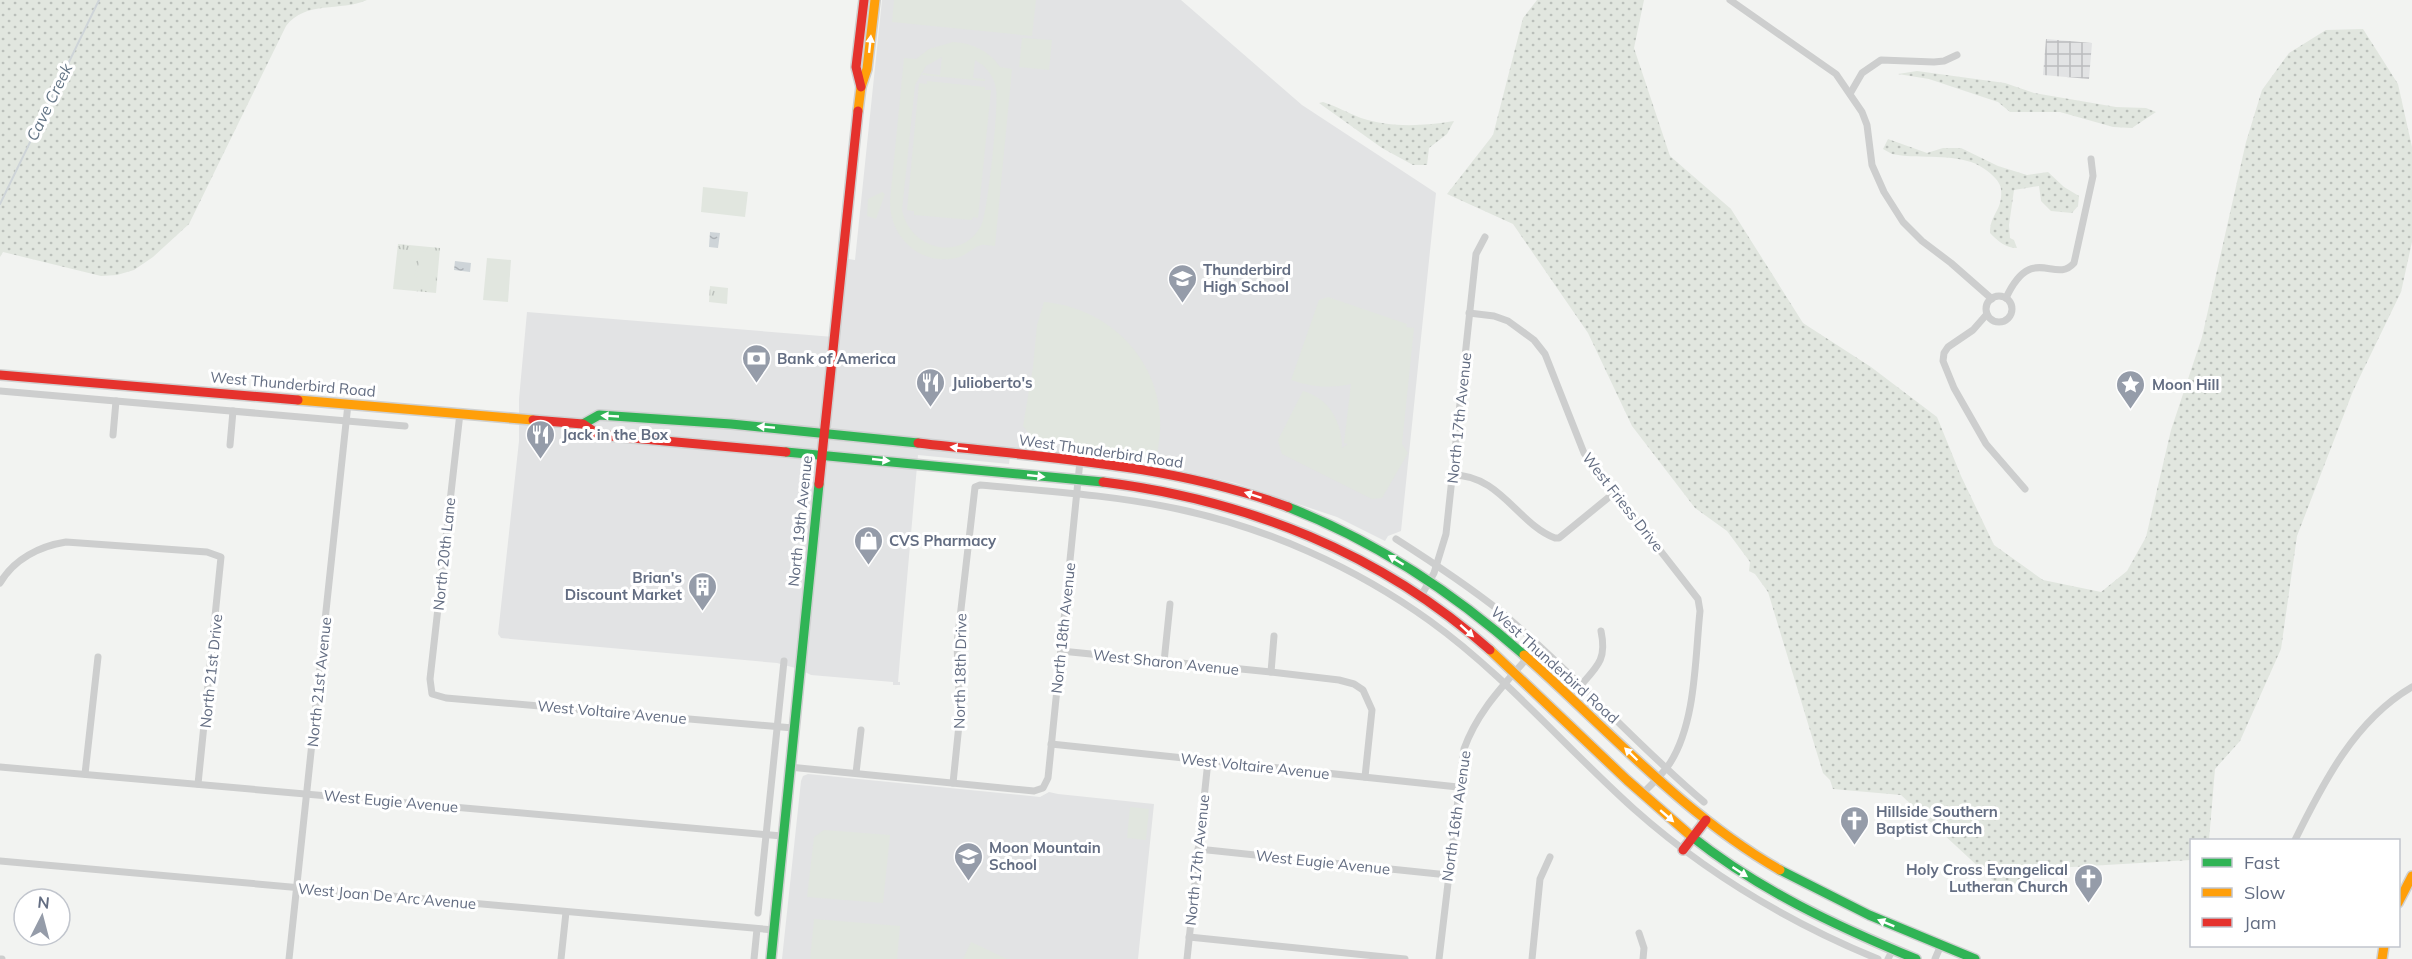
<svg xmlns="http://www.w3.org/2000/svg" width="2412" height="959" font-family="Mulish,sans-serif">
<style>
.built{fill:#e2e3e4}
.industrial{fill:url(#industrial-grid)}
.grass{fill:url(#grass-dots)}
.park{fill:url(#park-tufts)}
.garden{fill:#e1e6df;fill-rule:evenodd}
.water{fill:url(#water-ripples)}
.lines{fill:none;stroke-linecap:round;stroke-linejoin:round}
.stream{stroke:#ced4d8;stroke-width:2}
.fast-casing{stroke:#cfd0d0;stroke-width:12}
.slow-casing{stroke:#cfd0d0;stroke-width:12}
.jam-casing{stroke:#cfd0d0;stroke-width:12}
.street{stroke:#cdcece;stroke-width:7}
.fast{stroke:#30b455;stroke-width:9}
.slow{stroke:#ff9f0a;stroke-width:9}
.jam{stroke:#e5322d;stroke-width:9}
.oneway{fill:#fff}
.labels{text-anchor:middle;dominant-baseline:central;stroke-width:6;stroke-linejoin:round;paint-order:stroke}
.poi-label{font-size:15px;font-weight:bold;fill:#636d82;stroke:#fff;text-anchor:start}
.street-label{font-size:15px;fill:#636d82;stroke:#fff}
.water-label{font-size:16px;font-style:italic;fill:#637586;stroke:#fff}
</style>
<defs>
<pattern id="industrial-grid" width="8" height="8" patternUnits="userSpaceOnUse" patternTransform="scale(1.5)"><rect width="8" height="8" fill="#e2e3e4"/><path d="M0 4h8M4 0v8" fill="none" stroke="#bbbcbe"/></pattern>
<pattern id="grass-dots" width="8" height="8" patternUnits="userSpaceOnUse" patternTransform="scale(1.5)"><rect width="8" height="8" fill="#e1e6df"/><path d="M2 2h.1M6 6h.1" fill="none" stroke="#babfba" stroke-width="1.8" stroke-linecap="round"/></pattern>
<pattern id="park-tufts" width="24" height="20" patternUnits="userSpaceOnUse" patternTransform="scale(1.5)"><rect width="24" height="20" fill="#e1e6df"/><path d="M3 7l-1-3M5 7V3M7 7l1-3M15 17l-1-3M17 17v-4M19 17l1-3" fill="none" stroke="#babfba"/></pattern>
<pattern id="water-ripples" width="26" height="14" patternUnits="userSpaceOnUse" patternTransform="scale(1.5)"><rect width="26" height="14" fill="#ced4d8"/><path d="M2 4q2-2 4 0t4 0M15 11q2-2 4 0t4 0" fill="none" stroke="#abb0b5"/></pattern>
</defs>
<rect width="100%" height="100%" fill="#f2f3f1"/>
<g class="built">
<polygon points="882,0 1181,0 1302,105 1436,193 1401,531 1388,536 1385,541 1337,517 1235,483 1156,465 1011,448 1009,464 918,455 900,658 898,682 900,682 900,685 893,685 893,682 811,675 799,669 777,663 501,638 498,634 519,441 519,399 527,312 834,337 842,258 855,260"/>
<polygon points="808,774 1040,797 1049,792 1058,794 1154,804 1138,959 782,959 801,781 803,776"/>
</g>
<polygon class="industrial" points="2046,39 2092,43 2089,79 2043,75"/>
<g class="grass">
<path d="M0,0h367c-27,12 -61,0 -81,26l-97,198 -36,33 -19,13 -17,5 -16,1 -98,-24 -3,5z"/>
<polygon points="1537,0 1644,0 1634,48 1670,156 1731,209 1803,323 1871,367 1937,417 1961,476 1994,545 2043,580 2101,592 2127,571 2146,537 2171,430 2202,337 2246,142 2262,90 2289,53 2326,30 2363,29 2398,84 2412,147 2412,242 2401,292 2353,391 2297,536 2281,649 2240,741 2215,769 2209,840 2192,840 2191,860 2038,869 2013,886 1996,883 1901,795 1833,789 1830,780 1823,773 1768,592 1755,574 1749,571 1750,562 1727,531 1695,508 1632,426 1588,333 1513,224 1447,194 1493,135 1523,18"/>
<polygon points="1917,71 2005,83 2034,93 2116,107 2146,108 2156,112 2132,128 2113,127 2060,112 2010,112 1998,102 1929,79 1898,74"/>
<path d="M1323,102c13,4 25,11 38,16 30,10 63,8 93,3l-7,13 -18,14 -2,17h-14l-31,-17 -63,-45z"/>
<path d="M1888,139l39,14 16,-5h18l37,18 29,9 21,-3 16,15 15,9 -1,10 -6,7 -21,-2 -10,-10 -2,-15 -25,4 -5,35 1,13 4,2 3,8c-12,0 -19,-7 -27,-15 0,-20 13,-22 11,-44 -1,-11 -20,-24 -30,-27 -25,-8 -54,-3 -79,-8l-9,-5z"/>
</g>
<g class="park">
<polygon points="398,244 440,248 436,293 393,289"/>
<polygon points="710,286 728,288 727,304 709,302"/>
</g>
<g class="garden">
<polygon points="894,0 1036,0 1032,36 892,22"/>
<polygon points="1022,38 1052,40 1049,70 1019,67"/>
<path d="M953,42c20,1 36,9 47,25l12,2 -17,177c-4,0 -11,-2 -14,-1 -9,3 -15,11 -25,13 -37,8 -67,-22 -66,-58l14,-142 12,1 13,-10zM942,57l-2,18 -17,-2 -1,2 63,6v-2l-12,-1 2,-18c11,6 19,16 21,29 3,14 -8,125 -15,137 -21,37 -71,23 -79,-16l13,-125 11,-19z"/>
<polygon points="927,81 985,87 985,90 991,90 978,218 973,217 972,220 914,215 914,211 907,210 919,83 927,84"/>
<polygon points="703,187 748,192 745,217 701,212"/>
<polygon points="882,192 885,194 876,219 867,216 868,199"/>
<polygon points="399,249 417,251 414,286 395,284"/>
<polygon points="420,251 438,253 435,288 416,286"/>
<polygon points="487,258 511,260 508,302 483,300"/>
<path d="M1328,297l79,27 -1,3 8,1 -12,116 6,9 -26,45 -10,1 -90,-45 -4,-14 25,-49c26,7 39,31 39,57l6,-4 -4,-1 7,-59c-22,5 -39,3 -60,-4l28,-80z"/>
<path d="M1044,302c61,5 113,53 116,116 1,12 -1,24 -3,36l-125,-16 -9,-12 10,-59 4,-42z"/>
<polygon points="1130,807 1149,809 1146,840 1127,838"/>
<polygon points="824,830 890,835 883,903 807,897 814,837"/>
<polygon points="814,919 900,926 897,959 810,959"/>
<polygon points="971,942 1007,959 963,959"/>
</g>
<g class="water">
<polygon points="710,232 720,233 718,248 709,247"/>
<polygon points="455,261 471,263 470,272 454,270"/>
</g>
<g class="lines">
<polyline class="stream" points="0,204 99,0"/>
<defs>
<g id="fast">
<polyline points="583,424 599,415 731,424 918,443"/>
<polyline points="786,452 1103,482"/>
<path d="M1288,507c87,34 166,86 236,148"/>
<path d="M1691,836c68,54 145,90 225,123"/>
<polyline points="1780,870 1869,915 1975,959"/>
<polyline points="771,959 819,484"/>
</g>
<g id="slow">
<polyline points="858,111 861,87 867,69 875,0"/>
<polyline points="298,400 533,420"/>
<polyline points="1490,650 1627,780 1691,836"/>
<path d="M1524,655c83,73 158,159 256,215"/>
<polyline points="2398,903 2412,876"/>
<polyline points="2382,959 2384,946"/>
</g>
<g id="jam">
<polyline points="861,87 856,67 864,0"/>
<polyline points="0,375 298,400"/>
<polyline points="533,420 583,424 599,435 786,452"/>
<path d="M918,443c125,15 251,20 370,64"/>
<path d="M1103,482c144,18 278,71 387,168"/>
<polyline points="819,484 858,111"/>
<polyline points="1683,850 1706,820"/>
</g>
</defs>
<use href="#fast" class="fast-casing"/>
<use href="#slow" class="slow-casing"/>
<use href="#jam" class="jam-casing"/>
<g class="street">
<polyline points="1730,0 1836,74 1862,112 1867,125 1872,165 1884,192 1903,222 1922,241 1951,263 1992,299"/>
<polyline points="1851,92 1862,73 1881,60 1934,62 1944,61 1957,55"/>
<circle cx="1999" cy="309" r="13"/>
<path d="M2006,298c26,-56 49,-13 68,-35l19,-87 -2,-17"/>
<path d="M1469,313l25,3 14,5 26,19 11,14 39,99 114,146 2,12c-5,48 -4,111 -30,152 -8,12 -18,21 -28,31"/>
<polyline points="1987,314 1973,330 1948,347 1944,353 1943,361 1954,388 1986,444 2025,489"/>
<polyline points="0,391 405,426"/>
<polyline points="460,413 430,679 432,694 446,698 793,728"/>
<polyline points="113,435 116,401"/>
<polyline points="230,445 233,411"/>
<path d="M1453,475c47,0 65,49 102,63h4l55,-45"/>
<path d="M1396,539c36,23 71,46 105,73 71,59 132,130 203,190"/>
<path d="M0,583c14,-24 40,-37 66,-41l141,10 14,5 -23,227"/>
<polyline points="1421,596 1434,573 1446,534 1476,254 1485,237"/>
<polyline points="1061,651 1271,672 1339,680 1354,684 1363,690 1372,710 1365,777"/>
<polyline points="1164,662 1170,604"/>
<polyline points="1271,672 1274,636"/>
<path d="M1580,686c18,-20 27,-27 21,-55"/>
<polyline points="1051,744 1458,787"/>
<polyline points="0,767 782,836"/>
<polyline points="789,767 1034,791 1043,788 1048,778 1080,461"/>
<polyline points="856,773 861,730"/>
<polyline points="85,774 98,657"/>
<path d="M953,783l7,-68 -3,-71 18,-157 5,-2c66,6 133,10 198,24 89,19 177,58 252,112 75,54 135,126 204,188 73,65 154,113 244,150"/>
<path d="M2295,840c28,-57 60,-120 117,-153"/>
<polyline points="1198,849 1448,875"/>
<polyline points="0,861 774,930"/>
<polyline points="758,913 784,661"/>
<polyline points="1639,933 1644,948 1643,959"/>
<polyline points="1189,937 1405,959"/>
<polyline points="0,959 2,959"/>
<polyline points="289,959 348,404"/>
<polyline points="561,959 566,912"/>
<polyline points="754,959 757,929"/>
<polyline points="1187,959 1208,761"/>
<path d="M1439,959l25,-210c13,-37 39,-63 64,-92"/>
<polyline points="1532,959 1540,879 1550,857"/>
<polyline points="1888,959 1893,949"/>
<polyline points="1935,959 1941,945"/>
</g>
<use href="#fast" class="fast"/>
<use href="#slow" class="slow"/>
<use href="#jam" class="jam"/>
</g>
<defs><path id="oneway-solid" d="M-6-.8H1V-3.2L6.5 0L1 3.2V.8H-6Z" transform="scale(1.5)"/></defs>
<g class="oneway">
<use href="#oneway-solid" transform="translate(870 44) rotate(-84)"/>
<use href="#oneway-solid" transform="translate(610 416) rotate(-177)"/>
<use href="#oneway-solid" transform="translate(766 427) rotate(-175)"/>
<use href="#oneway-solid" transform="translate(959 448) rotate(-173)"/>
<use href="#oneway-solid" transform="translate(881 460) rotate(6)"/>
<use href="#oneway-solid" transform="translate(1036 476) rotate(6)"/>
<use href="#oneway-solid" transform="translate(1253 495) rotate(-162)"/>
<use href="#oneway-solid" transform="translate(1396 560) rotate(-148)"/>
<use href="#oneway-solid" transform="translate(1467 631) rotate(42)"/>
<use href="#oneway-solid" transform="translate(1631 754) rotate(-136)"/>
<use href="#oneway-solid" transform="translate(1667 816) rotate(41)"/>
<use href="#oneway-solid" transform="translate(1740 872) rotate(33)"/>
<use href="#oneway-solid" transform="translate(1886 923) rotate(-158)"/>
</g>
<defs>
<symbol id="school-pin" viewBox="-11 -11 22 30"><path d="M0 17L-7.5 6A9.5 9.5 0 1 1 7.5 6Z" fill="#959ca9" stroke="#fff"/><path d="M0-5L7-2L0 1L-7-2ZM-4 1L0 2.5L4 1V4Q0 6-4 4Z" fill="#fff"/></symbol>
<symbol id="bank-pin" viewBox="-11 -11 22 30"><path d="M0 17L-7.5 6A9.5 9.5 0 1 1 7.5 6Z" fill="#959ca9" stroke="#fff"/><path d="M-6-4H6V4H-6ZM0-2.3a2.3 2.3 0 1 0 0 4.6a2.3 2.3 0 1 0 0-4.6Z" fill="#fff"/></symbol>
<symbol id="restaurant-pin" viewBox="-11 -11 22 30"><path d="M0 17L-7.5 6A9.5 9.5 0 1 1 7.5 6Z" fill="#959ca9" stroke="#fff"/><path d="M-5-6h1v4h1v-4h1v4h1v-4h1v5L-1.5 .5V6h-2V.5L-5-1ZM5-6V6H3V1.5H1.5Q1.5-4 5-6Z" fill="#fff"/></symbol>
<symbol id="sight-pin" viewBox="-11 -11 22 30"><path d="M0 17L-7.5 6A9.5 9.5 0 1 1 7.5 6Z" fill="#959ca9" stroke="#fff"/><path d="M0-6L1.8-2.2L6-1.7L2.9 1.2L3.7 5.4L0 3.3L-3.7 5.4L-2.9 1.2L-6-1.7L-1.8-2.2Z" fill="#fff"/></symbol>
<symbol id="shop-pin" viewBox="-11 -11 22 30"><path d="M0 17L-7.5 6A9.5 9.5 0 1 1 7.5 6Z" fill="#959ca9" stroke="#fff"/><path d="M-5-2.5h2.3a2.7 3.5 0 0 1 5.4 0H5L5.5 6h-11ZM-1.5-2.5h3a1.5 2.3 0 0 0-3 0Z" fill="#fff"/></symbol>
<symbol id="building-pin" viewBox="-11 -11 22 30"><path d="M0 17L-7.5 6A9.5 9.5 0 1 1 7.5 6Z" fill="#959ca9" stroke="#fff"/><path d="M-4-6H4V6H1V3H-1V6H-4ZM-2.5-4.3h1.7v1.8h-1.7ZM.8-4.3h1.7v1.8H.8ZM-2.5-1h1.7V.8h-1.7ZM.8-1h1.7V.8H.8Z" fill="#fff"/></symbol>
<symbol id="church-pin" viewBox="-11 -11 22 30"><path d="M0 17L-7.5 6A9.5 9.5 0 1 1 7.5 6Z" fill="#959ca9" stroke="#fff"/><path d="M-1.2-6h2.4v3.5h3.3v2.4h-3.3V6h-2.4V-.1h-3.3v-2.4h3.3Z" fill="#fff"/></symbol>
</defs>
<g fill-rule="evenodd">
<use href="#school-pin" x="1166" y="262" width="33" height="45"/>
<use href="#bank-pin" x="740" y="342" width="33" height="45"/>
<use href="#restaurant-pin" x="914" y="366" width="33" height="45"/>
<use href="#sight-pin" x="2114" y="368" width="33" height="45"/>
<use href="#restaurant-pin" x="524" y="418" width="33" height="45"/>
<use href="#shop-pin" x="852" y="524" width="33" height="45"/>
<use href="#building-pin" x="686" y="570" width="33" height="45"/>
<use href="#church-pin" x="1838" y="804" width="33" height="45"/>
<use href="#school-pin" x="952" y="840" width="33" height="45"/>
<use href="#church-pin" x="2072" y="862" width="33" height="45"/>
</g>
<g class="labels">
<g class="poi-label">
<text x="1203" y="269">Thunderbird<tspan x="1203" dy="17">High School</tspan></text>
<text x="777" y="358">Bank of America</text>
<text x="952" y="382">Julioberto's</text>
<text x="2152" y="384">Moon Hill</text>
<text x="562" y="434">Jack in the Box</text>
<text x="889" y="540">CVS Pharmacy</text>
<text x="682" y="577" text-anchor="end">Brian's<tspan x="682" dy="17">Discount Market</tspan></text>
<text x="1876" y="811">Hillside Southern<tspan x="1876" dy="17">Baptist Church</tspan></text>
<text x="989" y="847">Moon Mountain<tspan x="989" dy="17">School</tspan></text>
<text x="2068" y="869" text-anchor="end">Holy Cross Evangelical<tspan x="2068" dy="17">Lutheran Church</tspan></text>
</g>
<g class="street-label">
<text transform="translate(293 384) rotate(5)">West Thunderbird Road</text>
<text transform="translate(1459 418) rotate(-84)">North 17th Avenue</text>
<text transform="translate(1101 451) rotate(8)">West Thunderbird Road</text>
<text transform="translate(1623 502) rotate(52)">West Friess Drive</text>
<text transform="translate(800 521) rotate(-84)">North 19th Avenue</text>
<text transform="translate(444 554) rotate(-84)">North 20th Lane</text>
<text transform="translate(1063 628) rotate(-84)">North 18th Avenue</text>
<text transform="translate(1166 662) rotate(6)">West Sharon Avenue</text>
<text transform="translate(1555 665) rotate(42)">West Thunderbird Road</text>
<text transform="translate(211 671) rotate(-84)">North 21st Drive</text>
<text transform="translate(960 671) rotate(-89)">North 18th Drive</text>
<text transform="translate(319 682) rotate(-84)">North 21st Avenue</text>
<text transform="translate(612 712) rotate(5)">West Voltaire Avenue</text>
<text transform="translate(1255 766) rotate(6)">West Voltaire Avenue</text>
<text transform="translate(391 801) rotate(5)">West Eugie Avenue</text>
<text transform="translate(1456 816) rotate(-82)">North 16th Avenue</text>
<text transform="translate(1197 860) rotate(-84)">North 17th Avenue</text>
<text transform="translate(1323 862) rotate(6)">West Eugie Avenue</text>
<text transform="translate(387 896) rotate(5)">West Joan De Arc Avenue</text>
</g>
<g class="water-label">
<text transform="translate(49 102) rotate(-64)">Cave Creek</text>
</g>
</g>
<rect x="2190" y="839" width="210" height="108" fill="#ffffff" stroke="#c1c5cd" stroke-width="1.5"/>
<rect x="2202" y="858" width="30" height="9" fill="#30b455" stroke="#c1c5cd" stroke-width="1.5"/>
<text x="2244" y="869" font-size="18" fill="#636d82">Fast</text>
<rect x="2202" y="888" width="30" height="9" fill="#ff9f0a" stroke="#c1c5cd" stroke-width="1.5"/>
<text x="2244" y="899" font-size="18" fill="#636d82">Slow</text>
<rect x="2202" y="918" width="30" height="9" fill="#e5322d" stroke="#c1c5cd" stroke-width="1.5"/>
<text x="2244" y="929" font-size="18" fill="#636d82">Jam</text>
<g transform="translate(42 917) rotate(6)"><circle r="28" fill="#ffffff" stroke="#c1c5cd" stroke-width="1.5"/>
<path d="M0-4.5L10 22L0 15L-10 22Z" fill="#959ca9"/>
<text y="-9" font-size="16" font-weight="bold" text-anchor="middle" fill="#636d82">N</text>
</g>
</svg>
